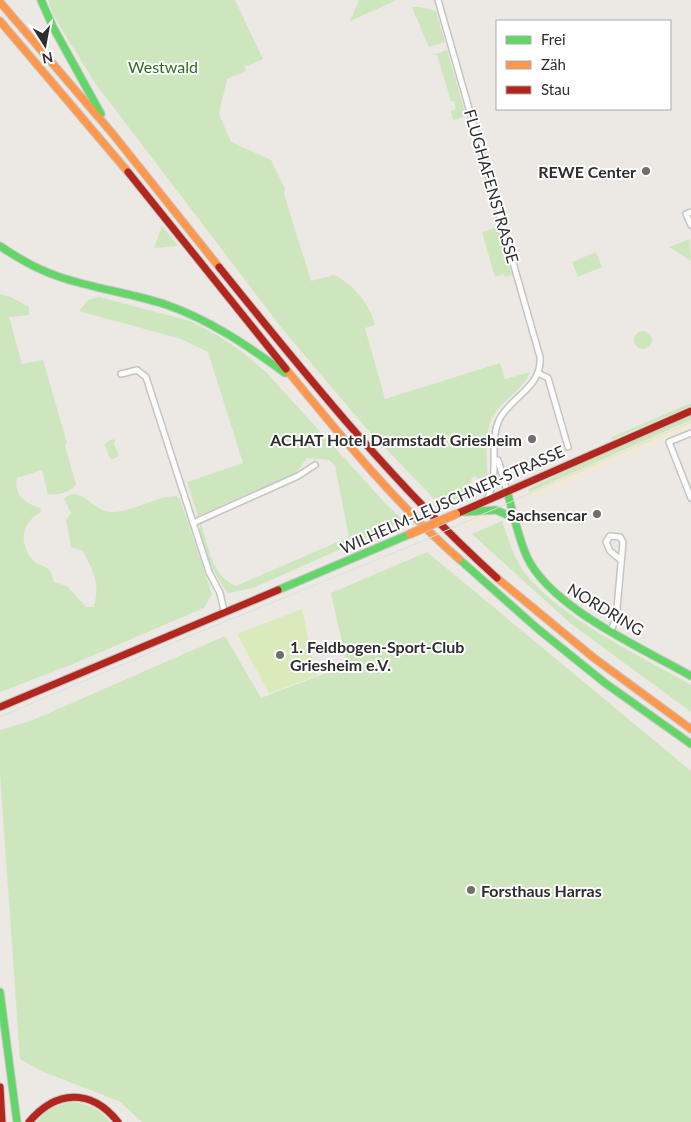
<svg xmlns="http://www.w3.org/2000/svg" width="691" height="1122" font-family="Lato,sans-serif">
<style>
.green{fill:#cee6be}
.sand{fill:#f0ead3}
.pitch{fill:#d9eabb}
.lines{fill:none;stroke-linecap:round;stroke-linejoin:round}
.street-casing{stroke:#c5c4c5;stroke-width:8}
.fast-casing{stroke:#c5c4c5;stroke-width:9}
.slow-casing{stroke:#c5c4c5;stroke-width:9}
.jam-casing{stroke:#c5c4c5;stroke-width:9}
.street{stroke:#fcfcfb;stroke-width:5}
.fast{stroke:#63d668;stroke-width:7}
.slow{stroke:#ff974d;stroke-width:7}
.jam{stroke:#b3261e;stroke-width:7}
.tram{stroke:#dfdfe1;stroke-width:1}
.slow-bridge-casing{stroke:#c6c5c4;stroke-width:10;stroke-linecap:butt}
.slow-bridge{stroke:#ff974d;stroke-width:8}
.poi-dot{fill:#706f6e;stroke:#fff;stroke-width:2}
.labels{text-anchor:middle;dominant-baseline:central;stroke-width:4;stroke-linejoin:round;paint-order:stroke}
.park-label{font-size:16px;fill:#2c6e1b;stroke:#fff}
.poi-label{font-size:16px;font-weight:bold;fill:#2e2e2e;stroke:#fff;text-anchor:end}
.street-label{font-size:16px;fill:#2e2e2e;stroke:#fff}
</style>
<rect width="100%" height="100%" fill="#ece8e4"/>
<g class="green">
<path d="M48,0h187l28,59 -18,8 1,4 -19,8 -8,35 12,28 40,18 14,29 -1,5 27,87 23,-6c19,9 36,29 41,50l-10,3 20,71 115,-36 5,16 25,-7c-6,16 -22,25 -33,38 -15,19 -10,50 -9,72l-15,-6 -10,20 -23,9 -73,-76 -83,-98 -189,-248 -42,-68z"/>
<polygon points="359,0 397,0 350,21"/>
<polygon points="412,7 420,7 436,11 445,42 429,47"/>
<polygon points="447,50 466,116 453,120 451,111 456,109 454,101 451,101 437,55 433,55"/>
<polygon points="162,226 178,246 154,248"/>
<polygon points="498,227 512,275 505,277 504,274 495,277 482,232"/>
<polygon points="690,239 691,261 669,247"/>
<polygon points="596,252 602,267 578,277 572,262"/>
<path d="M0,294l11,3 18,10v8l-20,2 13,47 21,-4 24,83 -2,3 11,38c-4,8 -20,12 -28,10l-6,-24 -25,8c-4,17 9,26 23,30l1,4c-18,10 -23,27 -10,46 8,11 19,3 23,24l13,4 19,21h8c6,-26 0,-33 -11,-56l-12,-4 -5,-27 5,-7 -7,-14c16,-16 30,14 48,13 22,0 43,-16 64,-16l4,3 32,95 -8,14 -131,56 -73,28z"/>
<path d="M99,297l91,24 27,14 24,16 24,20 120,132 19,18 -151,67 -25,5c-10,-13 -34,-54 -27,-70 7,23 11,53 35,63l113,-49 -14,-71 -6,-6 -22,-2 -12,16 -97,42 -11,-34 56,-19 -35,-111 -27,-13 -102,-28 9,-11z"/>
<circle cx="643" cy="340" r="9"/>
<polygon points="691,403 691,406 611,440 612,437"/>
<polygon points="691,416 691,420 530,492 528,489 584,462"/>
<polygon points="112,439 115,440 114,444 119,456 111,460 104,444"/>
<path d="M502,521c6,18 12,37 23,52 36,46 116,83 166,112v27l-121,-89 -98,-89z"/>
<polygon points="427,552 691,771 691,1122 142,1122 119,1101 41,1071 20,1059 0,774 0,730 33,720 225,636 261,698 347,665 331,593"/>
<path d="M68,1102c18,0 31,6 42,20h-74l11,-12z"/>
</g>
<g class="sand">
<polygon points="691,420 691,427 533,498 530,492"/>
<polygon points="488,511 491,518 469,527 463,521"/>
</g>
<polygon class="pitch" points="302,609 316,676 269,693 237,634"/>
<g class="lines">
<defs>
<g id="street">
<path d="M438,0l102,357c2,31 -29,39 -41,63 -11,24 2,50 -12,80"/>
<polyline points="691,212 686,214 691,225"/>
<polyline points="538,373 548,378 568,447"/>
<polyline points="121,374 137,370 146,377 209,572 220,593 224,611"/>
<polyline points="691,433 669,442 691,498"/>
<polyline points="498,460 507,491"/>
<polyline points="193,523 298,476 315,465"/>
<polyline points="611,630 616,619 623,542 620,537 610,536 606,542 610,551 621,560"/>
</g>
<g id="fast">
<polyline points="41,0 53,27 101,114"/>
<path d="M0,246c19,13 38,24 60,31 35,12 72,16 107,28 43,15 81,41 118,68"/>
<path d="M507,491c6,21 11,46 20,66 24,51 115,91 164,119"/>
<polyline points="464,512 496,510 514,518"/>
<polyline points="459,559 538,629 605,683 691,744"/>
<polyline points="278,590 410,534"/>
<polyline points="0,992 17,1122"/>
</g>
<g id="slow">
<polyline points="0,2 112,133 219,267"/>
<polyline points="0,21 128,172"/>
<path d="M286,369c54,66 109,134 173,190"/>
<polyline points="497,578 594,658 691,729"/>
</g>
<g id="jam">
<polyline points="128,172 286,369"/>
<path d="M219,267c87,108 174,217 278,311"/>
<polyline points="456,514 691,411"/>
<polyline points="0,707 278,590"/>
<polyline points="0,1087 2,1122"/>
<path d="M29,1122c27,-32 62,-34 89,0"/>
</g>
</defs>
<use href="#street" class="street-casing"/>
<use href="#fast" class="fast-casing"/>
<use href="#slow" class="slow-casing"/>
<use href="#jam" class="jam-casing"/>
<use href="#street" class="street"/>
<use href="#fast" class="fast"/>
<use href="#slow" class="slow"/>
<use href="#jam" class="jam"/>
<polyline class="tram" points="0,717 180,640 418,543 691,422"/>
<defs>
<polyline id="slow-bridge" points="410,534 456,514"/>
</defs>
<use href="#slow-bridge" class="slow-bridge-casing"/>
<use href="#slow-bridge" class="slow-bridge"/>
</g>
<g class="poi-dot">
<circle cx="646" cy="171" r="5"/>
<circle cx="532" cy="439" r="5"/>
<circle cx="597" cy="514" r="5"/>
<circle cx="280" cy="655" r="5"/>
<circle cx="471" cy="890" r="5"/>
</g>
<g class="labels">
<g class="park-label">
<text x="163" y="66">Westwald</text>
</g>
<g class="poi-label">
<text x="636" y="171">REWE Center</text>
<text x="522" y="439">ACHAT Hotel Darmstadt Griesheim</text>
<text x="587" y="514">Sachsencar</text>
<text x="290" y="646" text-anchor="start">1. Feldbogen-Sport-Club<tspan x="290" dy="18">Griesheim e.V.</tspan></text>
<text x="481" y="890" text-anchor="start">Forsthaus Harras</text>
</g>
<g class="street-label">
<text transform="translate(492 186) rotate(74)">FLUGHAFENSTRASSE</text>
<text transform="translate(452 499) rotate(-24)">WILHELM-LEUSCHNER-STRASSE</text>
<text transform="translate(606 609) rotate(31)">NORDRING</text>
</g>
</g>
<rect x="496" y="20" width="175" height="90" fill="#ffffff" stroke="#ababab"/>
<rect x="506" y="36" width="25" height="8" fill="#63d668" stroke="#ababab"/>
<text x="541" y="45" font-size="15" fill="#2e2e2e">Frei</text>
<rect x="506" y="61" width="25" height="8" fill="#ff974d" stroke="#ababab"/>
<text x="541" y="70" font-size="15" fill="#2e2e2e">Zäh</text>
<rect x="506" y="86" width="25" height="8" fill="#b3261e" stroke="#ababab"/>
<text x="541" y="95" font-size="15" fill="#2e2e2e">Stau</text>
<g transform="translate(45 45) rotate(169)" stroke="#ffffff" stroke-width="4" paint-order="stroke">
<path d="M0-4L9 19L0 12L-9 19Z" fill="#2e2e2e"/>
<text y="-8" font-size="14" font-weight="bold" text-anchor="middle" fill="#2e2e2e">N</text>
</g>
</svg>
